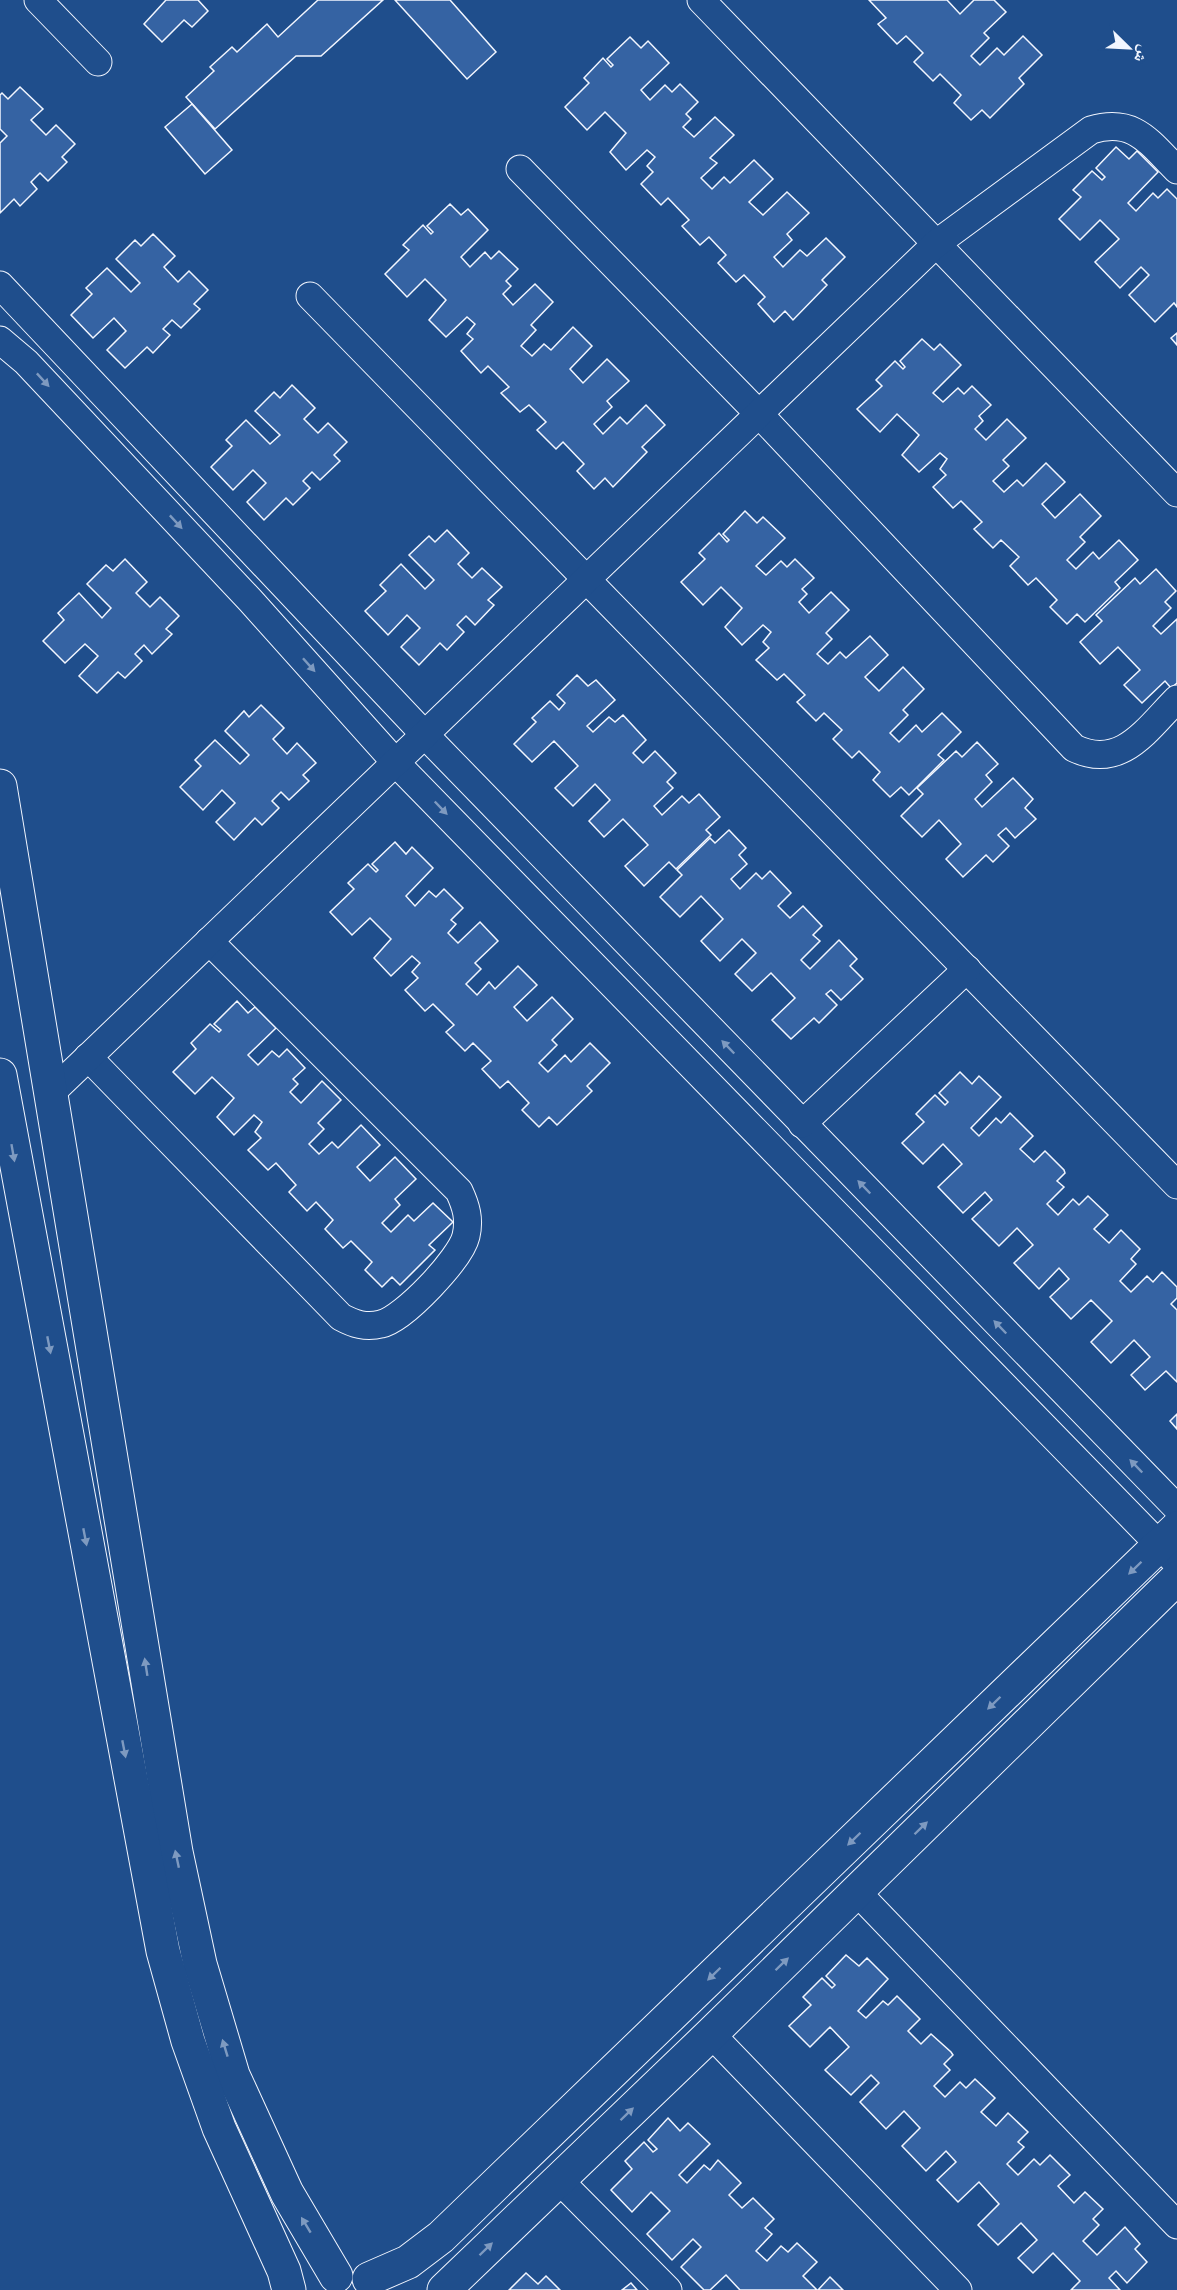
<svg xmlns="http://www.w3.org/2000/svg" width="1177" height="2290" font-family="Quicksand,'Noto Naskh Arabic',sans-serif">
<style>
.building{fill:#3563a3;stroke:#f2f6ff;stroke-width:1.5}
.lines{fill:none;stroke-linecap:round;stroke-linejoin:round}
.minor-casing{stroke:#f2f6ff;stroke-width:29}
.tertiary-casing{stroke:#f2f6ff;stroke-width:35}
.minor{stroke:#1f4e8c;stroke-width:27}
.tertiary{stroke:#1f4e8c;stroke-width:33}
.oneway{fill:#7e9ac0}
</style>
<rect width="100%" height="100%" fill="#1f4e8c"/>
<g class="building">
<polygon points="166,0 198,0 208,11 192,27 184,20 162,42 144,24"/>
<polygon points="318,0 383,0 321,56 296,56 215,129 186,97 214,71 210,67 232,47 237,52 267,24 278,37"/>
<polygon points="395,0 450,0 496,52 467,79"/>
<polygon points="869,0 947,0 960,14 974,0 994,0 1006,12 984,33 989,38 971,56 980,65 997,48 1004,55 1023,36 1042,55 1019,78 1024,84 990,118 982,110 971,120 954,103 961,95 940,74 933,81 914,62 923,53 906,36 897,44 878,24 886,18"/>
<polygon points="630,37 641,48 648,41 669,63 641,90 650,100 665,85 672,92 680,84 698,102 686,114 691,119 683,127 694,137 715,117 734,135 710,158 717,163 701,178 712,189 724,177 730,183 754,160 773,179 749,202 763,215 787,192 809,213 787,234 792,240 774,257 783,267 800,250 807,256 826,238 845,257 822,280 827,285 793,320 785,311 774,322 758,304 765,297 744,275 736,282 718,263 726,255 709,237 700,245 682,226 689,220 668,198 661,205 641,184 653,172 647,166 655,157 647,150 626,170 610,152 626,133 605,112 587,130 565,107 589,83 584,78 603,58 611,67 613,65 607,59"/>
<polygon points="20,87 43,109 31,120 46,135 56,125 75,144 62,157 67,162 48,181 40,173 31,182 37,189 20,206 14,199 0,213 0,143 7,136 0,129 0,95 2,93 8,99"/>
<polygon points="192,104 232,150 205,174 165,127"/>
<polygon points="1116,147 1129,159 1137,151 1158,172 1128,203 1136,211 1153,193 1158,198 1167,189 1177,199 1177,307 1174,303 1155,322 1129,295 1149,275 1141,267 1120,288 1095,262 1119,239 1100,220 1080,240 1059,219 1081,197 1073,190 1092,171 1102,180 1105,177 1096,168"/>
<polygon points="450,204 461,215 468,209 488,230 461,257 470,267 485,252 491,259 499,251 518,269 506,281 511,286 503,294 513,305 535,284 553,302 531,325 536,330 521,346 532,356 544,344 551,350 573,327 592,346 570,369 583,383 607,359 629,381 607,401 612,407 594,424 603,434 620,417 627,424 646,405 665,425 642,447 647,452 613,487 605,478 594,489 577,471 584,464 563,442 556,449 537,430 546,422 529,405 520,412 501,393 509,387 488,366 481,373 461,351 473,339 467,334 475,324 467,317 446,337 429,320 446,300 425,279 407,297 385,274 409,250 403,245 423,225 431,234 433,232 427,226"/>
<polygon points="153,234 175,256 164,267 178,282 189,271 208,290 194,304 200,309 181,328 172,320 163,329 170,335 153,353 147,347 125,368 107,350 126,331 114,318 93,338 71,315 92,294 86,288 107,268 131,292 140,283 116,259 135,240 141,246"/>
<polygon points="1177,333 1177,345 1171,338"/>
<polygon points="922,339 934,350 940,344 961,365 933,393 943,402 958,388 964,394 972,386 991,405 979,416 983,421 975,429 986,440 1007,419 1026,438 1003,460 1009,466 993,481 1004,492 1017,480 1023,486 1046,463 1065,482 1042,504 1055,518 1080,494 1101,516 1080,537 1085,542 1067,560 1076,569 1093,552 1099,559 1119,540 1138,560 1115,582 1120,588 1085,622 1077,614 1067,624 1050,607 1057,600 1036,578 1028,585 1010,566 1019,557 1001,540 993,548 974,529 982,522 961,501 953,508 933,487 946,475 940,469 947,459 940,453 919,472 902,455 919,435 897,414 880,432 857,409 882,386 876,380 895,361 903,369 905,367 900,361"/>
<polygon points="292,385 315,408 304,419 318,433 328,423 347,442 334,455 340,461 320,480 312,472 303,481 310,488 293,505 286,498 264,520 247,502 266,483 253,470 233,490 211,467 232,446 226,440 246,420 270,444 280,435 255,411 274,392 280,398"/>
<polygon points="745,511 757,523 763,517 785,538 756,566 766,575 781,561 787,567 795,559 814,578 802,589 807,594 799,602 809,613 831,592 849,610 826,633 832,639 817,654 828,664 840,652 846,658 870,636 888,655 865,677 879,691 903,667 924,689 903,710 908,715 890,733 899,742 916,725 922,732 942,713 961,732 938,755 944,760 909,795 901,787 890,797 873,780 880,772 859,751 852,758 833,739 842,730 824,713 816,721 797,702 805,695 784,674 777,680 756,660 769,648 763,642 771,632 763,625 742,645 725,627 742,608 721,587 703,605 681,582 705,559 699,553 719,533 727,542 729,540 723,534"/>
<polygon points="447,530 469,553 458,564 472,578 482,568 502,587 488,600 494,605 475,625 466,616 457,625 464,632 447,650 440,643 419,665 401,647 420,628 407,615 388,635 365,611 386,591 380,585 401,564 425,589 434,580 409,555 429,536 435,542"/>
<polygon points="125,559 147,582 136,593 150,607 160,597 179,616 166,629 172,634 152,654 144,645 135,654 142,661 125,678 118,672 97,693 79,676 98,656 85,644 65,663 43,641 64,620 58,613 79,593 102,618 111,608 87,584 106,565 113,571"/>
<polygon points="1156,569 1176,591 1165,602 1171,608 1153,626 1161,634 1177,619 1177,683 1171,688 1165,681 1142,703 1124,685 1140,670 1118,647 1100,664 1080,642 1102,621 1096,615 1135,578 1140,584"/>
<polygon points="577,675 588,686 596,680 615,700 587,726 593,732 609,717 615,722 623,715 646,740 633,753 643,763 655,751 676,773 667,782 673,788 654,806 662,815 682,796 689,803 699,794 720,817 706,830 711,835 676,869 669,862 644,886 625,866 648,845 623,819 604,837 589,821 610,800 595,784 573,806 555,788 578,766 554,741 532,762 514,744 536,722 532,718 550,701 559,710 565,703 557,695"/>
<polygon points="261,705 284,728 273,739 287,754 297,743 316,763 303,775 309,781 289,800 281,792 272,801 279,808 262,825 255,818 234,840 216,822 235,803 222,790 203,810 180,787 201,766 195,760 215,740 240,764 249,755 225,731 244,711 249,717"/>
<polygon points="977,742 998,764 986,775 992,782 975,799 982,807 1013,778 1033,799 1025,808 1036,819 1015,838 1006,828 998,835 1009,846 993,862 986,855 963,877 946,859 961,844 939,820 922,837 901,816 923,794 917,788 956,751 962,757"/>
<polygon points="729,830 746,848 739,855 747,864 731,879 740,889 756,873 762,879 770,871 791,893 778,906 790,918 803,906 822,926 813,935 820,941 801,960 810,969 839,940 857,959 850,966 863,979 841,1000 831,990 826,994 837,1005 819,1023 814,1018 791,1039 772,1020 795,998 771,973 752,991 735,974 756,953 742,939 720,961 701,941 723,919 701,896 680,917 660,897 682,875 677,870 710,838 715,843"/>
<polygon points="395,842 406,854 412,847 433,868 406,896 415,906 429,891 436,897 444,889 463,908 451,920 456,924 448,933 458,943 480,922 498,941 475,963 481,969 466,984 477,995 489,982 495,989 518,966 537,985 514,1007 527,1021 552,997 573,1019 552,1040 557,1045 539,1063 548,1072 565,1055 571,1062 590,1043 610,1063 587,1086 592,1091 557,1125 549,1117 539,1127 522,1110 529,1103 508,1081 500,1088 482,1069 491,1061 473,1043 465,1051 446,1032 454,1025 433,1004 425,1011 405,990 418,978 412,972 420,963 412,956 391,976 374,958 391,939 370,918 352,935 330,912 354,889 348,883 368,864 376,872 378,870 372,864"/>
<polygon points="237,1001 248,1013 255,1007 276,1028 248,1055 258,1065 272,1051 279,1057 287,1049 305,1068 293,1079 298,1084 290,1092 301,1103 322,1081 341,1100 318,1123 324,1129 309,1144 319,1154 332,1142 338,1148 361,1125 380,1145 357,1167 370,1181 395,1157 416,1179 395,1199 400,1205 382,1223 391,1232 408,1215 414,1221 433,1203 453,1222 429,1245 435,1250 400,1285 392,1277 382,1287 365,1270 372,1262 351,1241 343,1248 325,1229 333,1220 316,1202 307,1211 289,1192 296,1185 276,1163 268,1170 248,1150 261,1138 255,1132 262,1122 254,1115 234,1135 217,1117 234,1098 212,1077 195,1094 173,1072 196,1049 191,1043 210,1024 219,1032 221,1030 214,1024"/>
<polygon points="960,1072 972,1084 979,1076 1001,1097 971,1128 979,1136 996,1118 1001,1123 1010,1113 1033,1136 1020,1149 1034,1162 1045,1151 1064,1170 1065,1173 1057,1181 1064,1187 1047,1204 1058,1215 1073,1199 1079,1205 1088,1196 1108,1215 1094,1229 1109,1243 1121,1230 1140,1249 1131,1259 1136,1264 1120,1281 1131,1292 1147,1276 1153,1282 1162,1272 1177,1287 1177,1298 1171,1304 1177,1310 1177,1382 1166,1371 1145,1390 1131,1375 1150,1357 1134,1340 1111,1363 1091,1342 1112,1321 1091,1300 1071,1319 1050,1297 1069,1279 1059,1268 1039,1289 1014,1263 1033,1245 1017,1228 999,1246 972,1219 992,1200 985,1192 963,1213 938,1187 962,1164 943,1144 923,1164 902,1143 924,1122 916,1114 935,1095 945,1105 948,1102 939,1093"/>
<polygon points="1177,1414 1177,1429 1170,1421"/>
<polygon points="846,1955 859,1966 867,1958 888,1979 858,2011 866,2018 883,2001 888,2005 897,1996 920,2019 908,2031 921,2044 931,2034 951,2052 953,2055 944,2064 950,2070 934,2086 945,2097 960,2082 966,2088 975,2079 995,2098 981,2112 996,2126 1008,2113 1028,2132 1018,2142 1024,2147 1007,2164 1018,2175 1034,2159 1040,2165 1050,2155 1070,2175 1058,2186 1074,2203 1085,2192 1103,2209 1093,2219 1099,2225 1083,2241 1097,2255 1125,2227 1140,2244 1135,2249 1147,2262 1127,2283 1116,2271 1109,2278 1120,2290 1071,2290 1080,2281 1053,2253 1033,2273 1018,2258 1037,2240 1021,2223 998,2245 978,2225 999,2204 979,2182 958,2202 937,2180 956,2162 946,2151 926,2171 902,2146 920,2128 904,2111 886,2129 860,2102 879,2083 871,2075 851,2095 825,2070 849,2047 830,2027 810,2047 789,2026 811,2005 803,1997 822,1978 832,1988 835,1985 826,1976"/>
<polygon points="668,2118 680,2131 688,2123 710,2144 679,2175 687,2183 704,2165 710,2170 718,2160 741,2183 729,2195 742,2208 753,2198 774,2219 765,2228 772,2234 756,2251 767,2261 781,2246 788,2252 797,2243 817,2262 803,2276 817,2290 740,2290 726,2275 710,2290 704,2290 681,2267 701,2247 693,2239 672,2260 647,2234 670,2211 651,2192 632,2212 611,2190 632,2169 625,2161 644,2142 653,2152 657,2149 648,2140"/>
<polygon points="526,2273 538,2284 546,2276 560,2290 509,2290"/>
<polygon points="830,2277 843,2290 818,2290"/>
<polygon points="631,2283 637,2290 622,2290"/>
</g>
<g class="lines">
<defs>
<g id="minor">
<polyline points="38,0 98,62"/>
<polyline points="701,0 1177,493"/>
<path d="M520,169l240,246 314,333c47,23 73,-19 103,-49"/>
<polyline points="0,285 425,735 1177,1508"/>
<polyline points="310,296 1177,1185"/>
<polyline points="0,340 26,362 250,600 396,763 1177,1563"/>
<path d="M88,1057l253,260c13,7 25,11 40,7 23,-5 80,-66 85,-88 4,-17 0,-30 -7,-45l-250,-250"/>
<path d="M52,1092l885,-849 154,-113c43,-13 58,12 86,40"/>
<polyline points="802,1124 967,969"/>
<polyline points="856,1891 1177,2225"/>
<polyline points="711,2034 958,2290"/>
<polyline points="559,2180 668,2290"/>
</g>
<g id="tertiary">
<polyline points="0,786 176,1852 200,1964 233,2075 287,2193 336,2276"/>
<polyline points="0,1075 163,1951 188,2041 219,2128 284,2271 289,2290"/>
<polyline points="369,2279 408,2262 441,2237 1177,1528"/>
<polyline points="444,2290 711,2034 1177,1578"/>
</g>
</defs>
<use href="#minor" class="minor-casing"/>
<use href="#tertiary" class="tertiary-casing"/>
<use href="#minor" class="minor"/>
<use href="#tertiary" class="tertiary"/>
</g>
<defs><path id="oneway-solid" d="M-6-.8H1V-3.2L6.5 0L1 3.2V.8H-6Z" transform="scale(1.5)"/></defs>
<g class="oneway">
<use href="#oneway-solid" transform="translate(43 380) rotate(47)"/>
<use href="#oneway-solid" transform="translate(176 522) rotate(47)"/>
<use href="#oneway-solid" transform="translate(309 665) rotate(48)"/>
<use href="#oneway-solid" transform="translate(441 808) rotate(46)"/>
<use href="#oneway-solid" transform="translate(728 1047) rotate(-134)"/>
<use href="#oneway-solid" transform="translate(13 1153) rotate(80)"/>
<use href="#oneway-solid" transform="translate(864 1187) rotate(-134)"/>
<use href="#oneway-solid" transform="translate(1000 1327) rotate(-134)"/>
<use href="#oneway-solid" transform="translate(49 1345) rotate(79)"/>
<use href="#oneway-solid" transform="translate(1136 1466) rotate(-134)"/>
<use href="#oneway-solid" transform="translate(85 1537) rotate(79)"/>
<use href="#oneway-solid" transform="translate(1135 1568) rotate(136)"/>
<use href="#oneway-solid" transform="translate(146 1667) rotate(-99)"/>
<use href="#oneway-solid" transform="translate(994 1703) rotate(136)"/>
<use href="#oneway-solid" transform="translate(124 1749) rotate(79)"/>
<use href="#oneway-solid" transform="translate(921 1828) rotate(-44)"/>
<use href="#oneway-solid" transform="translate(854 1839) rotate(136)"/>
<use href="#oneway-solid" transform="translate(177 1859) rotate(-102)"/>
<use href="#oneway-solid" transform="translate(782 1964) rotate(-44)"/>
<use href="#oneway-solid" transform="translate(714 1974) rotate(136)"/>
<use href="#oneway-solid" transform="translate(225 2048) rotate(-107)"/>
<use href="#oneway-solid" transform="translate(627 2114) rotate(-44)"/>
<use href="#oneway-solid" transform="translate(306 2225) rotate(-121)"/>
<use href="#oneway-solid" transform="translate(486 2249) rotate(-44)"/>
</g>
<g transform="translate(1129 48) rotate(114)" stroke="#1f4e8c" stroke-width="4.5" paint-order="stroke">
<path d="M0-4.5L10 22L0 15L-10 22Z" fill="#f2f6ff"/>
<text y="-9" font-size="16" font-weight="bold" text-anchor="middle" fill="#f2f6ff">ش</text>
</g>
</svg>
